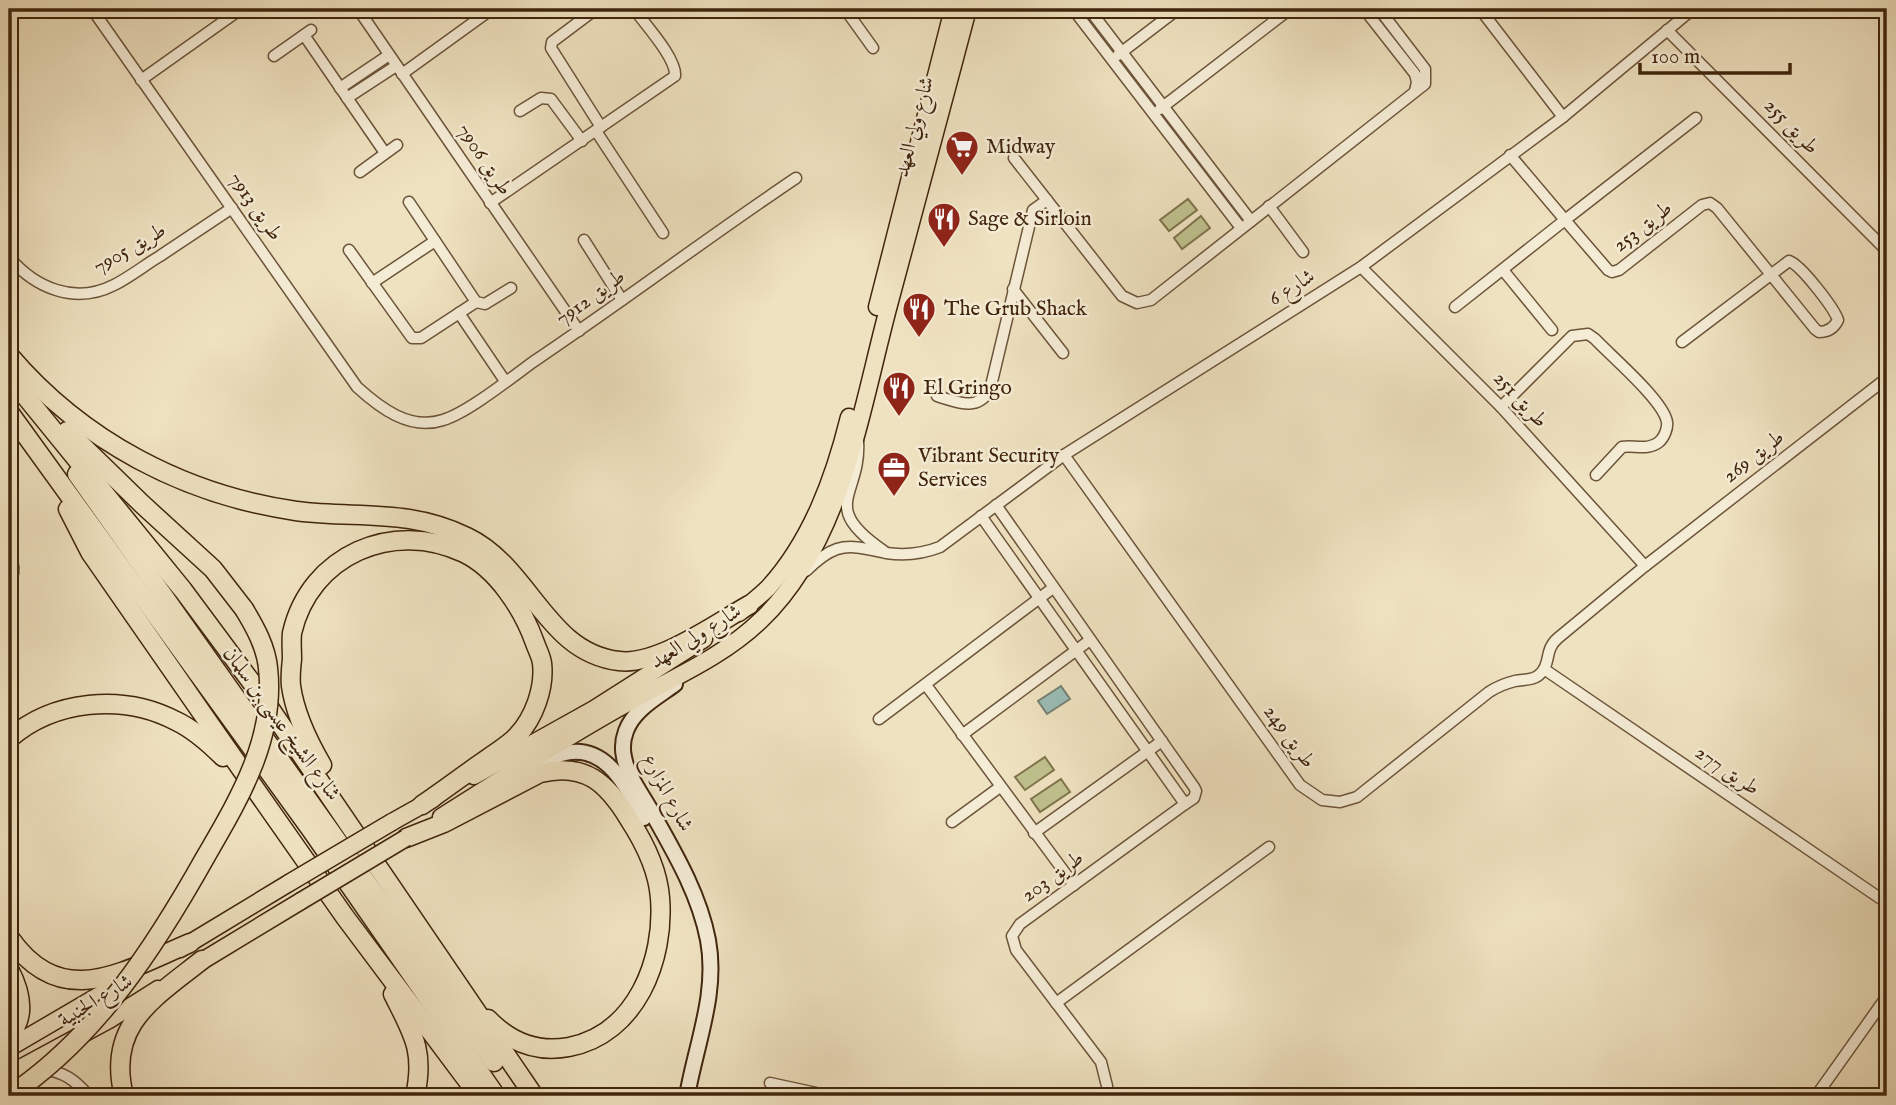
<svg xmlns="http://www.w3.org/2000/svg" width="1896" height="1105" font-family="'IM FELL English',Amiri,serif">
<style>
.green{fill:#bfc28e;stroke:#80744d;stroke-width:2}
.water{fill:#9abdb7;stroke:#768073;stroke-width:2}
.lines{fill:none;stroke-linecap:round;stroke-linejoin:round}
.street-casing{stroke:#6c5439;stroke-width:13}
.secondary-casing{stroke:#40250c;stroke-width:18}
.primary-casing{stroke:#40250c;stroke-width:19}
.highway-casing{stroke:#40250c;stroke-width:21}
.street{stroke:#f5ecd6;stroke-width:10}
.secondary{stroke:#f5ecd6;stroke-width:14}
.primary{stroke:#efe2c0;stroke-width:16}
.highway{stroke:#efe2c0;stroke-width:18}
.primary-bridge-casing{stroke:#40250c;stroke-width:19;stroke-linecap:butt}
.highway-bridge-casing{stroke:#40250c;stroke-width:21;stroke-linecap:butt}
.primary-bridge{stroke:#efe2c0;stroke-width:16}
.highway-bridge{stroke:#efe2c0;stroke-width:18}
.labels{text-anchor:middle;dominant-baseline:central;stroke-width:5;stroke-linejoin:round;paint-order:stroke}
.street-label{font-size:21px;fill:#40250c;stroke:#f5ecd6}
.poi-label{font-size:21px;fill:#40250c;stroke:#f5ecd6;text-anchor:start}
</style>
<rect width="100%" height="100%" fill="#efe2c0"/>
<filter id="stains"><feTurbulence type="fractalNoise" baseFrequency=".00286" numOctaves="4"/><feColorMatrix values="0 0 0 0 .2 0 0 0 0 .09 0 0 0 0 .02 0 0 0 .5 -.17"/></filter>
<radialGradient id="worn" r=".72"><stop offset=".6" stop-color="#630" stop-opacity="0"/><stop offset="1" stop-color="#630" stop-opacity=".3"/></radialGradient>
<g class="green">
<polygon points="1188,199 1197,210 1169,231 1160,220"/>
<polygon points="1201,216 1210,228 1182,249 1174,238"/>
<polygon points="1045,757 1054,770 1025,790 1015,777"/>
<polygon points="1061,779 1070,792 1040,812 1031,799"/>
</g>
<polygon class="water" points="1061,686 1070,699 1047,714 1038,701"/>
<g class="lines">
<defs>
<g id="street">
<path d="M92,9l265,378c23,21 53,44 86,33 24,-7 68,-42 90,-58 89,-60 174,-124 263,-184"/>
<polyline points="358,9 579,331"/>
<polyline points="596,9 552,42 551,48 601,127"/>
<polyline points="845,9 873,48"/>
<polyline points="1073,9 1241,228"/>
<polyline points="1089,9 1251,221"/>
<polyline points="1364,9 1415,74 1417,82 1415,91"/>
<polyline points="1480,9 1563,117"/>
<polyline points="1667,30 1887,251"/>
<polyline points="304,35 385,153"/>
<polyline points="1118,55 1178,9"/>
<polyline points="274,56 311,30"/>
<polyline points="402,74 492,9"/>
<polyline points="141,80 241,9"/>
<polyline points="340,88 389,55"/>
<polyline points="347,98 396,66"/>
<polyline points="1160,109 1290,9"/>
<polyline points="520,111 541,98 551,99 582,141"/>
<polyline points="596,131 663,233"/>
<polyline points="1014,158 1122,296 1137,303 1151,300 1425,84 1425,69 1379,9"/>
<polyline points="360,172 397,145"/>
<polyline points="409,202 476,302 485,304 511,288"/>
<path d="M490,203l185,-127c2,-17 -30,-52 -41,-67"/>
<polyline points="1269,206 1303,252"/>
<polyline points="584,240 622,300"/>
<polyline points="349,250 412,338 421,338 476,302"/>
<path d="M9,257c26,31 66,48 105,28 16,-8 31,-20 46,-29 24,-16 48,-32 72,-48"/>
<polyline points="1361,267 1501,407 1645,566"/>
<polyline points="1503,270 1552,330"/>
<polyline points="372,283 435,241"/>
<polyline points="1013,289 1063,353"/>
<polyline points="1455,307 1565,220 1510,155"/>
<polyline points="459,313 505,381"/>
<path d="M1682,342l107,-81c12,4 45,47 49,59 -4,8 -11,12 -19,12l-4,-3 -98,-121 -7,-5 -8,2 -83,65 -7,2 -4,-2 -43,-50 131,-102"/>
<path d="M937,396c20,6 40,16 53,-6l43,-180 14,-10"/>
<path d="M1501,407l71,-71 16,-2 7,5c16,17 69,62 72,83 1,6 -3,16 -8,20 -11,9 -25,3 -37,5l-26,28"/>
<path d="M858,440c4,56 -41,65 26,111"/>
<path d="M1064,455l236,330 22,15 18,2 17,-5 132,-105c8,-5 17,-9 26,-11 9,-2 19,0 26,-8 10,-10 3,-23 17,-35l87,-72 242,-188"/>
<polyline points="981,516 1185,804 1194,798 1196,791 1194,787 996,505"/>
<path d="M806,571c9,-9 19,-18 31,-22 16,-5 34,1 49,4 20,3 36,1 54,-6l124,-92 297,-188 202,-150 130,-108"/>
<polyline points="1544,669 1887,903"/>
<polyline points="926,685 1074,885"/>
<polyline points="879,719 1053,588"/>
<polyline points="962,735 1090,640"/>
<polyline points="952,822 1000,787"/>
<polyline points="1034,833 1162,741"/>
<polyline points="1056,1003 1269,847"/>
<path d="M43,1069c21,3 32,11 46,27"/>
<polyline points="770,1083 830,1096"/>
<polyline points="1106,1096 1107,1086 1101,1062 1016,950 1012,936 1020,924 1185,804"/>
<polyline points="1816,1096 1887,996"/>
</g>
<g id="secondary">
<path d="M675,684c-17,13 -41,25 -49,47 -3,8 -4,17 -2,26 3,18 17,36 26,52 23,41 49,84 58,131 10,53 -12,104 -21,156"/>
<path d="M531,767c10,-5 20,-10 30,-13 45,-13 65,33 83,64"/>
</g>
<g id="primary">
<polyline points="877,307 953,9"/>
<path d="M739,613c9,-8 20,-16 29,-25 43,-47 66,-110 81,-171"/>
<polyline points="474,776 594,709 704,639"/>
<path d="M441,817c62,-39 122,-78 185,-113 46,-26 97,-47 135,-84 81,-77 100,-211 128,-315 26,-98 53,-197 79,-296"/>
<polyline points="392,822 433,799"/>
<polyline points="180,949 289,883"/>
<polyline points="192,967 301,901"/>
<polyline points="9,1048 127,979"/>
<polyline points="9,1074 109,1020 158,989"/>
</g>
<g id="highway">
<path d="M9,355c73,86 176,140 287,156 62,8 111,-3 171,26 63,30 79,116 152,124 38,5 98,-38 130,-56"/>
<polyline points="9,376 183,590 258,691 534,1096"/>
<polyline points="9,412 312,831 496,1096"/>
<polyline points="67,431 142,504 213,569 244,609"/>
<polyline points="77,474 494,1062"/>
<polyline points="68,509 90,552 204,716 345,917 479,1096"/>
<polyline points="9,566 9,573"/>
<path d="M9,739c44,-39 114,-46 167,-18 17,8 33,22 47,36"/>
<path d="M322,765c-14,-24 -27,-51 -31,-79 -1,-9 0,-18 1,-27 0,-8 -1,-18 0,-26 18,-78 101,-114 172,-80 33,16 59,56 71,90 2,6 6,13 7,20 3,25 -8,55 -25,73 -8,9 -21,16 -30,23 -22,15 -43,31 -65,46"/>
<path d="M406,838l38,-15 96,-50c45,-11 67,10 89,46 15,23 29,51 31,79 5,62 -24,136 -91,149 -32,6 -59,-5 -81,-28"/>
<path d="M9,937c53,76 114,34 181,6"/>
<path d="M9,969c11,21 18,47 0,67"/>
<path d="M393,994c20,40 32,57 22,102"/>
<path d="M124,1096c-18,-71 29,-97 78,-136"/>
</g>
</defs>
<use href="#street" class="street-casing"/>
<use href="#secondary" class="secondary-casing"/>
<use href="#primary" class="primary-casing"/>
<use href="#highway" class="highway-casing"/>
<use href="#street" class="street"/>
<use href="#secondary" class="secondary"/>
<use href="#primary" class="primary"/>
<use href="#highway" class="highway"/>
<defs>
<g id="primary-bridge">
<polyline points="289,883 392,822"/>
<polyline points="301,901 406,838"/>
</g>
<path id="highway-bridge" d="M9,1096c88,-59 146,-149 197,-240 33,-57 70,-118 62,-188 -2,-21 -13,-41 -24,-59"/>
</defs>
<use href="#primary-bridge" class="primary-bridge-casing"/>
<use href="#highway-bridge" class="highway-bridge-casing"/>
<use href="#primary-bridge" class="primary-bridge"/>
<use href="#highway-bridge" class="highway-bridge"/>
</g>
<defs>
<symbol id="supermarket-pin" viewBox="-11 -11 22 30"><path d="M0 17L-7.5 6A9.5 9.5 0 1 1 7.5 6Z" fill="#8f2418" stroke="#f5ecd6"/><path d="M-6-5.5h2.5l.6 2H6L4.5 2H-2.5L-4.4-4H-6ZM-1.5 3.2a1.3 1.3 0 1 0 .1 0ZM3 3.2a1.3 1.3 0 1 0 .1 0Z" fill="#fff"/></symbol>
<symbol id="restaurant-pin" viewBox="-11 -11 22 30"><path d="M0 17L-7.5 6A9.5 9.5 0 1 1 7.5 6Z" fill="#8f2418" stroke="#f5ecd6"/><path d="M-5-6h1v4h1v-4h1v4h1v-4h1v5L-1.5 .5V6h-2V.5L-5-1ZM5-6V6H3V1.5H1.5Q1.5-4 5-6Z" fill="#fff"/></symbol>
<symbol id="office-pin" viewBox="-11 -11 22 30"><path d="M0 17L-7.5 6A9.5 9.5 0 1 1 7.5 6Z" fill="#8f2418" stroke="#f5ecd6"/><path d="M-6-3h4V-5.5h4V-3h4V5H-6ZM-1-4.5V-3h2v-1.5ZM-6 0V1H6V0Z" fill="#fff"/></symbol>
</defs>
<g fill-rule="evenodd">
<use href="#supermarket-pin" x="943" y="128" width="38" height="52"/>
<use href="#restaurant-pin" x="925" y="200" width="38" height="52"/>
<use href="#restaurant-pin" x="900" y="290" width="38" height="52"/>
<use href="#restaurant-pin" x="880" y="369" width="38" height="52"/>
<use href="#office-pin" x="875" y="449" width="38" height="52"/>
</g>
<g class="labels">
<g class="street-label">
<text transform="translate(915 127) rotate(-75)">شارع ولي العهد</text>
<text transform="translate(1791 127) rotate(46)">طريق 255</text>
<text transform="translate(484 160) rotate(56)">طريق 7906</text>
<text transform="translate(255 207) rotate(55)">طريق 7913</text>
<text transform="translate(1643 227) rotate(-38)">طريق 253</text>
<text transform="translate(130 249) rotate(-30)">طريق 7905</text>
<text transform="translate(1292 288) rotate(-32)">شارع 6</text>
<text transform="translate(591 298) rotate(-36)">طريق 7912</text>
<text transform="translate(1520 400) rotate(47)">طريق 251</text>
<text transform="translate(1754 457) rotate(-38)">طريق 269</text>
<text transform="translate(696 637) rotate(-32)">شارع ولي العهد</text>
<text transform="translate(281 724) rotate(54)">شارع الشيخ عيسى بن سلمان</text>
<text transform="translate(1289 737) rotate(54)">طريق 249</text>
<text transform="translate(1727 771) rotate(34)">طريق 277</text>
<text transform="translate(667 793) rotate(62)">شارع المزارع</text>
<text transform="translate(1053 877) rotate(-36)">طريق 203</text>
<text transform="translate(96 1001) rotate(-31)">شارع الجنبية</text>
</g>
<g class="poi-label">
<text x="986" y="147">Midway</text>
<text x="968" y="219">Sage &amp; Sirloin</text>
<text x="944" y="309">The Grub Shack</text>
<text x="923" y="388">El Gringo</text>
<text x="918" y="456">Vibrant Security<tspan x="918" dy="24">Services</tspan></text>
</g>
</g>
<rect width="1896" height="1105" fill="none" stroke="#efe2c0" stroke-width="35"/>
<rect x="10" y="10" width="1875" height="1084" fill="none" stroke="#40250c" stroke-width="3.5"/>
<rect x="18" y="18" width="1861" height="1070" fill="none" stroke="#40250c" stroke-width="2"/>
<path d="M1640 63v10h150v-10" fill="none" stroke="#40250c" stroke-width="3.5"/>
<text x="1651" y="63" font-size="21" fill="#40250c" stroke="#f5ecd6" stroke-width="5" paint-order="stroke">100 m</text>
<rect width="100%" height="100%" filter="url(#stains)"/>
<rect width="100%" height="100%" fill="url(#worn)"/>
</svg>
